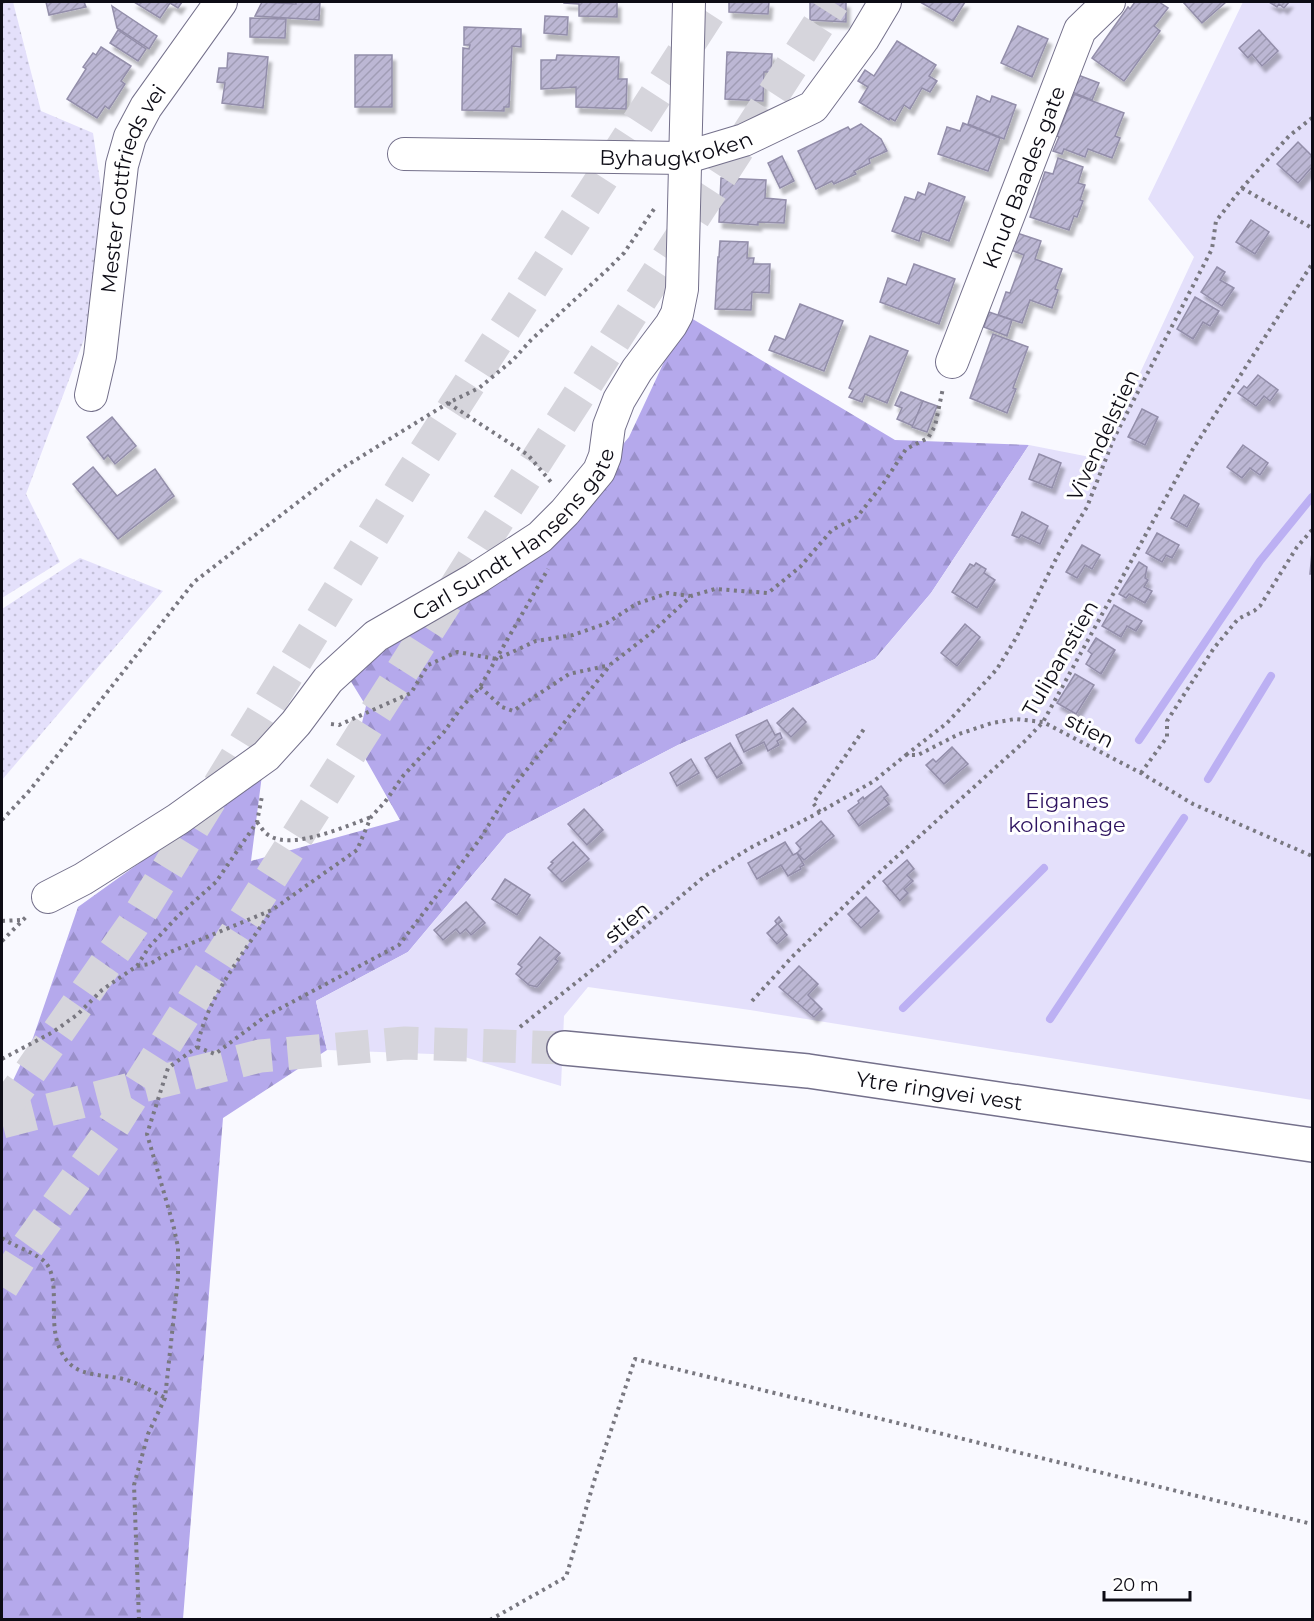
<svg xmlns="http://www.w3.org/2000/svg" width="1314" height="1621" font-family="Montserrat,sans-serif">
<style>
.grass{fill:url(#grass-dots)}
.forest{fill:url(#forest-firs)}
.green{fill:#e4e0fb}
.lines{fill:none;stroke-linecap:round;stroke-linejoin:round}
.stream{stroke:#bcb0f3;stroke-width:8}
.building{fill:url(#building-hatch);stroke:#938eaa;stroke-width:1.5;filter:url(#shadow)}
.primary-tunnel{stroke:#d6d5dc;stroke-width:33;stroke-dasharray:33 16;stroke-linecap:butt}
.motorway-tunnel{stroke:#d6d5dc;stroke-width:33;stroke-dasharray:33 16;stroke-linecap:butt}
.minor-casing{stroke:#74708b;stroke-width:34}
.primary-casing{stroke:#74708b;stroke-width:36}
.path{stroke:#797880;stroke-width:4;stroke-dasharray:3 4.5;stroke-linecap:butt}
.minor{stroke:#fff;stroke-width:32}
.primary{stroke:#fff;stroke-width:33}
.labels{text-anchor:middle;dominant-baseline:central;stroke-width:6;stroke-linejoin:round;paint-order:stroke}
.street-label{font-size:21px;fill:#0d0c15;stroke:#fff}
.park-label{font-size:21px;fill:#2e1460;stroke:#fff}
</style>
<defs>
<pattern id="grass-dots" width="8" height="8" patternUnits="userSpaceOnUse" patternTransform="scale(1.5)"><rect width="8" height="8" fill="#e4e0fb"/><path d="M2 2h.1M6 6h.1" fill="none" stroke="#c2bfd6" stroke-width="1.8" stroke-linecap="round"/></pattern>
<pattern id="forest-firs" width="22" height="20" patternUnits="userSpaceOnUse" patternTransform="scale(1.5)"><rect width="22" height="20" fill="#b5a9ec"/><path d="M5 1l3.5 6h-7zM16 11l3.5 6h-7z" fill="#9a90ca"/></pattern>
<pattern id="building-hatch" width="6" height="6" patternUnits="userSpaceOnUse" patternTransform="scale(1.5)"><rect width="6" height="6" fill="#bcb7d4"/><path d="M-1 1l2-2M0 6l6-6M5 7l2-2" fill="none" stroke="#a09cb5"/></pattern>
<filter id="shadow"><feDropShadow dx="3.5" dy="6" stdDeviation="1.5" flood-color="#0004"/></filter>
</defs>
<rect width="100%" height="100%" fill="#f9f9ff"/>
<g class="grass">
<polygon points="2,2 13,2 41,111 93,133 112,265 26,494 60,562 2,598"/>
<polygon points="80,558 163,591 2,780 2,609"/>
</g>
<polygon class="forest" points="686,315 895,440 1029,445 931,593 875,659 678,745 507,834 408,952 316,1001 327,1050 223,1118 183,1619 2,1619 2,1104 33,1038 78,907 262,775 251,861 400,820 357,744 366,706 347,675 530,556 629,437"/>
<polygon class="green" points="1243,2 1312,2 1312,1100 750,1010 588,987 564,1016 561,1086 458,1055 327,1050 316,1001 408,952 507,834 678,745 875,659 931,593 1029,445 1100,459 1194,257 1148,199"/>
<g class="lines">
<g class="stream">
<polyline points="1139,740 1260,561 1312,497"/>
<polyline points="1208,779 1271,676"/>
<polyline points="903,1008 1044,868"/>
<polyline points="1050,1019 1184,818"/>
</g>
</g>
<g class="building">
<polygon points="46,2 84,2 86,7 49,15"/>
<polygon points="134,2 182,2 178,8 170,3 160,18"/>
<polygon points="262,2 296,4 296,2 320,2 319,20 255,16"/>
<polygon points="564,2 617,2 617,17 579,16 579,4 564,3"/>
<polygon points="729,2 769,2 768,14 729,12"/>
<polygon points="810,2 846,2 846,22 810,20"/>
<polygon points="920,2 965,2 953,21"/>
<polygon points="1135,2 1159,2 1168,8 1154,26 1160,31 1124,81 1092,58 1128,7 1130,9"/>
<polygon points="1183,2 1226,2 1202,23"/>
<polygon points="1269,2 1289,2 1284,8 1279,4 1277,7"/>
<polygon points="112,6 157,36 149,49 117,28"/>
<polygon points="545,16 568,17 567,35 544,33"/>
<polygon points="250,18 286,19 285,38 250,37"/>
<polygon points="1018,26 1048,39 1032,77 1001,63"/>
<polygon points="464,27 521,29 521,47 512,46 509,107 504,107 504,111 462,110 463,48 469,49 470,45 464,45"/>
<polygon points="118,30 146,49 138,61 110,43"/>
<polygon points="1259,30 1278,51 1262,66 1252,54 1248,58 1239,48"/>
<polygon points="897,41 936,65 929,76 937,81 930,92 922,88 910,109 904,105 895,121 890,118 889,120 859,102 868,87 858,81 865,70 874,76"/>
<polygon points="101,47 131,66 121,81 125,84 109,109 105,106 97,118 67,99 86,69 83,67 93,53 96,55"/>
<polygon points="727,52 772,54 771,72 764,72 763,101 725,99"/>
<polygon points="228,53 268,57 263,108 222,103 225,83 217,82 219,68 227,68"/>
<rect x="355" y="55" width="37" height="52"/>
<polygon points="557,55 619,57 618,79 627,79 626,109 576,107 576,87 541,89 541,60 556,60"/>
<polygon points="1078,75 1099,83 1092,100 1072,92"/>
<polygon points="1074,94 1124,113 1115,136 1120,138 1112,158 1088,149 1085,157 1064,149 1062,154 1053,151 1059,137 1057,136"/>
<polygon points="977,96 990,102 992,96 1016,105 1004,139 968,124"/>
<polygon points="963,123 1000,138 988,171 938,154 947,127 960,131"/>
<polygon points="861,124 881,139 887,151 869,159 870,163 854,171 856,174 834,184 832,181 816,189 798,151 848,127 850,130"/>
<polygon points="1298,142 1312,156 1312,167 1298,183 1277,164"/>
<polygon points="782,156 794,181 780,188 768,163"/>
<polygon points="1058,158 1083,167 1078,183 1085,185 1080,200 1083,201 1077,217 1074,216 1069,230 1030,217 1045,172 1053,174"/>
<polygon points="721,178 766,180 765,198 786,200 784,223 758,222 758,225 719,222"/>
<polygon points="929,183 965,197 949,241 922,231 919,241 892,231 905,197 915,200 918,192 925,195"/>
<polygon points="1251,220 1269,232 1255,254 1236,242"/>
<polygon points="1017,233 1041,241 1035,259 1062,269 1055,289 1058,290 1052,308 1030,300 1022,323 998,315 1006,292 1010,293 1024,255 1011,250"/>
<polygon points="720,241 748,242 747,258 754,258 753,264 770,264 769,293 752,292 751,310 715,309 718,257 719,257"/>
<polygon points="914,264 955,279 939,324 880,302 888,278 906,285"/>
<polygon points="1217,267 1225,272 1220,280 1234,288 1222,306 1201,292"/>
<polygon points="1195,297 1219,311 1210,326 1203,322 1193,339 1177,329"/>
<polygon points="800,304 843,321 824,371 769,350 775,336 785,340"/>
<polygon points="989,312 1012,320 1007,336 984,327"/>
<polygon points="993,334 1028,347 1013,388 1016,389 1007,413 970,398"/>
<polygon points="870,336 908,351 887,403 865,394 862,402 849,397 853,390 849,388"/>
<polygon points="1258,375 1278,390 1270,401 1264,396 1256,406 1238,393 1244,386 1247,388"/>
<polygon points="901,392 923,401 913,426 897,419 902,408 895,405"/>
<polygon points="923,401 937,406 927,432 912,427"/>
<polygon points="1142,409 1158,417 1145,445 1128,437"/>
<polygon points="112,417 136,446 115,464 108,455 104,459 87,437"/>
<polygon points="1243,445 1268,463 1260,475 1250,468 1242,478 1227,467"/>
<polygon points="1039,454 1061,463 1052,488 1029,479"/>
<polygon points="93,467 117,496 155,469 174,496 118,539 73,484"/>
<polygon points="1184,495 1199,504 1187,527 1171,518"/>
<polygon points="1022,512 1048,526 1040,544 1021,535 1019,538 1012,535"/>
<polygon points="1157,533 1179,545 1172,558 1166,555 1162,562 1146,553"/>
<polygon points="1082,545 1100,555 1092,569 1085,565 1077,578 1066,572"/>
<polygon points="1312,552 1312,574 1310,574"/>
<polygon points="1139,562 1147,567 1145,578 1148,580 1144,587 1152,591 1145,603 1129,594 1126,598 1119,594"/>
<polygon points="976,563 986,569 984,573 995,580 977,608 952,592 970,564 974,566"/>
<polygon points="1114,605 1142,621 1136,631 1127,626 1121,637 1102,626"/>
<polygon points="965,624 980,637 957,666 941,653"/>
<polygon points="1096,638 1115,650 1101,674 1086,664 1092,654 1088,651"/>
<polygon points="1075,674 1094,685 1076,714 1057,703"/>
<polygon points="793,708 806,722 791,737 777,723"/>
<polygon points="767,720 775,735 780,733 782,738 777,741 779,745 768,751 764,742 744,752 736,735"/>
<polygon points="730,743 742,763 717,778 705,758"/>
<polygon points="952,747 968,764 944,784 926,765 933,759 936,762"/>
<polygon points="691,759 699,773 677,786 670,773"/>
<polygon points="881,786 888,795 884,798 889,804 859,826 848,811 859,803 858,801 863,797 864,799"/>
<polygon points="584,809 603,830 587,845 568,824"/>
<polygon points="821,821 834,836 804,860 797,853 801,849 796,843"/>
<polygon points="573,842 589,859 562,882 548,868 553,863 551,862"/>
<polygon points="785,842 793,855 797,853 804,865 800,867 801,869 788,876 781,865 757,879 748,863"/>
<polygon points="907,860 914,869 907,875 913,881 904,889 908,893 900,901 883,881"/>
<polygon points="505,879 530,895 517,915 492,899"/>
<polygon points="866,897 879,911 861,928 848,914"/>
<polygon points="466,902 485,923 471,935 466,929 460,934 456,929 443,940 434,930"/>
<polygon points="779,917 782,921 778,924 787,935 777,944 767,933 777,924 775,921"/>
<polygon points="540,937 560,953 555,959 558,961 537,987 529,985 516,974 522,967 518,964"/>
<polygon points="799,966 818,984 808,995 822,1009 814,1017 779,987"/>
</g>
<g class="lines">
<polyline class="primary-tunnel" points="2,1122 260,1056 405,1043 564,1048"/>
<g class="motorway-tunnel">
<polyline points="2,1112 133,925 407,480 716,2"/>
<polyline points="2,1287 27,1247 107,1136 491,531 833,2"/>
</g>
<defs>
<g id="minor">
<path id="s1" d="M404,154l280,4 60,-18 69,-33 50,-68 22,-37"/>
<path id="s2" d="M952,362l128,-332 29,-28"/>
<path id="s3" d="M91,395l9,-39 22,-191 8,-28 16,-30 75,-105"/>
<path id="s4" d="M48,897l35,-18 95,-60 88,-63 30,-33 32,-43 48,-44 99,-57 65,-42 25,-25 34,-41 6,-15 4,-30 10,-26 18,-30 34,-45 6,-11 5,-25 7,-287"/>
</g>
<g id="primary">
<path id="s5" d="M564,1048l244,23 504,74"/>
</g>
</defs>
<use href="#minor" class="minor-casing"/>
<use href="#primary" class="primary-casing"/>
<g class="path">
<polyline points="1242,188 1312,228"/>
<polyline points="448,403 528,455 551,482"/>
<polyline points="480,687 502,707 513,711 569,674 610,665"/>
<polyline points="331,724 339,725 411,693 428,665 457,652 497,659 536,641 573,635 607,623 636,604 668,593 690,596"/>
<polyline points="906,755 947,723 988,679 997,669 1016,638 1060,551 1087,507 1114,438 1212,249 1216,221 1242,188 1289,136 1312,118"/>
<polyline points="1141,773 1167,737 1167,721 1214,648 1238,619 1254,611 1260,606 1297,547 1312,530"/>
<polyline points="820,812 813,803 864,729"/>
<polyline points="2,820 30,790 194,582 341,469 448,403 479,388 513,360 531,340 608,269 624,253 654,209"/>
<path d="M257,822c4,5 7,11 13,14 23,14 77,-10 101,-19"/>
<polyline points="2,921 21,920"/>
<polyline points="2,941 27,916"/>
<polyline points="137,966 149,947 177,917 216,882 257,822 262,796"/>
<polyline points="752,1001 792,957 871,880 1026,740 1043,722 1191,452 1312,264"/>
<polyline points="520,1027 611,955 705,876 750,848 820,812 874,781 906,755 918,755 959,734 992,723 1015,719 1043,722 1141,773 1193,804 1312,856"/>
<polyline points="197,1047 215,1054 266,1016 399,945 480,839 509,792 611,664 651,633 691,596 715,589 768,593 800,567 832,530 857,517 883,484 906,449 928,438 935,426 943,388"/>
<polyline points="2,1059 53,1032 78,1014 102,990 137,966 150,964 168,953 272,910 357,850 371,817 385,802 403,776 444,732 461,708 480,687 548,569"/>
<path d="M2,1238c11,8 35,15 44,25 18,23 -5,72 24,101 13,13 41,11 57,16 14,5 26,11 38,18"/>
<path d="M139,1620l-5,-135 14,-51 17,-36 13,-120v-31l-5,-23 -26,-90 21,-66 29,-21c10,-50 47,-94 74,-136"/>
<polyline points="490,1620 566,1577 595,1478 635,1359 1312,1524"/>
</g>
<use href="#minor" class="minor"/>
<use href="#primary" class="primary"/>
</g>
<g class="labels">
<g class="street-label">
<text stroke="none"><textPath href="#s1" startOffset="273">Byhaugkroken</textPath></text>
<text stroke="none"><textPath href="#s2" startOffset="198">Knud Baades gate</textPath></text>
<text stroke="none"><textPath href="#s3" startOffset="212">Mester Gottfrieds vei</textPath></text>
<text transform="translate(1103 435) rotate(-65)">Vivendelstien</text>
<text stroke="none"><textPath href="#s4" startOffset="597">Carl Sundt Hansens gate</textPath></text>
<text transform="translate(1060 658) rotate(-60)">Tulipanstien</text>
<text transform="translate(1090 730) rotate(28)">stien</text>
<text transform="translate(627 922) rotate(-40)">stien</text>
<text stroke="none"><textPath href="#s5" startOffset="378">Ytre ringvei vest</textPath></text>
</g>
<g class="park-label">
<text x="1067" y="800">Eiganes<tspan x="1067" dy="24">kolonihage</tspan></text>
</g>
</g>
<rect width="1314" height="1621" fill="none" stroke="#0d0c15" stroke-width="6"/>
<path d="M1104 1591v9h86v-9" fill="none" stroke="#0d0c15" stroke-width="3"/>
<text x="1113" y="1591" font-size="18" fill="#0d0c15" stroke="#ffffff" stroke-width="4.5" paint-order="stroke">20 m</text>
</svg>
